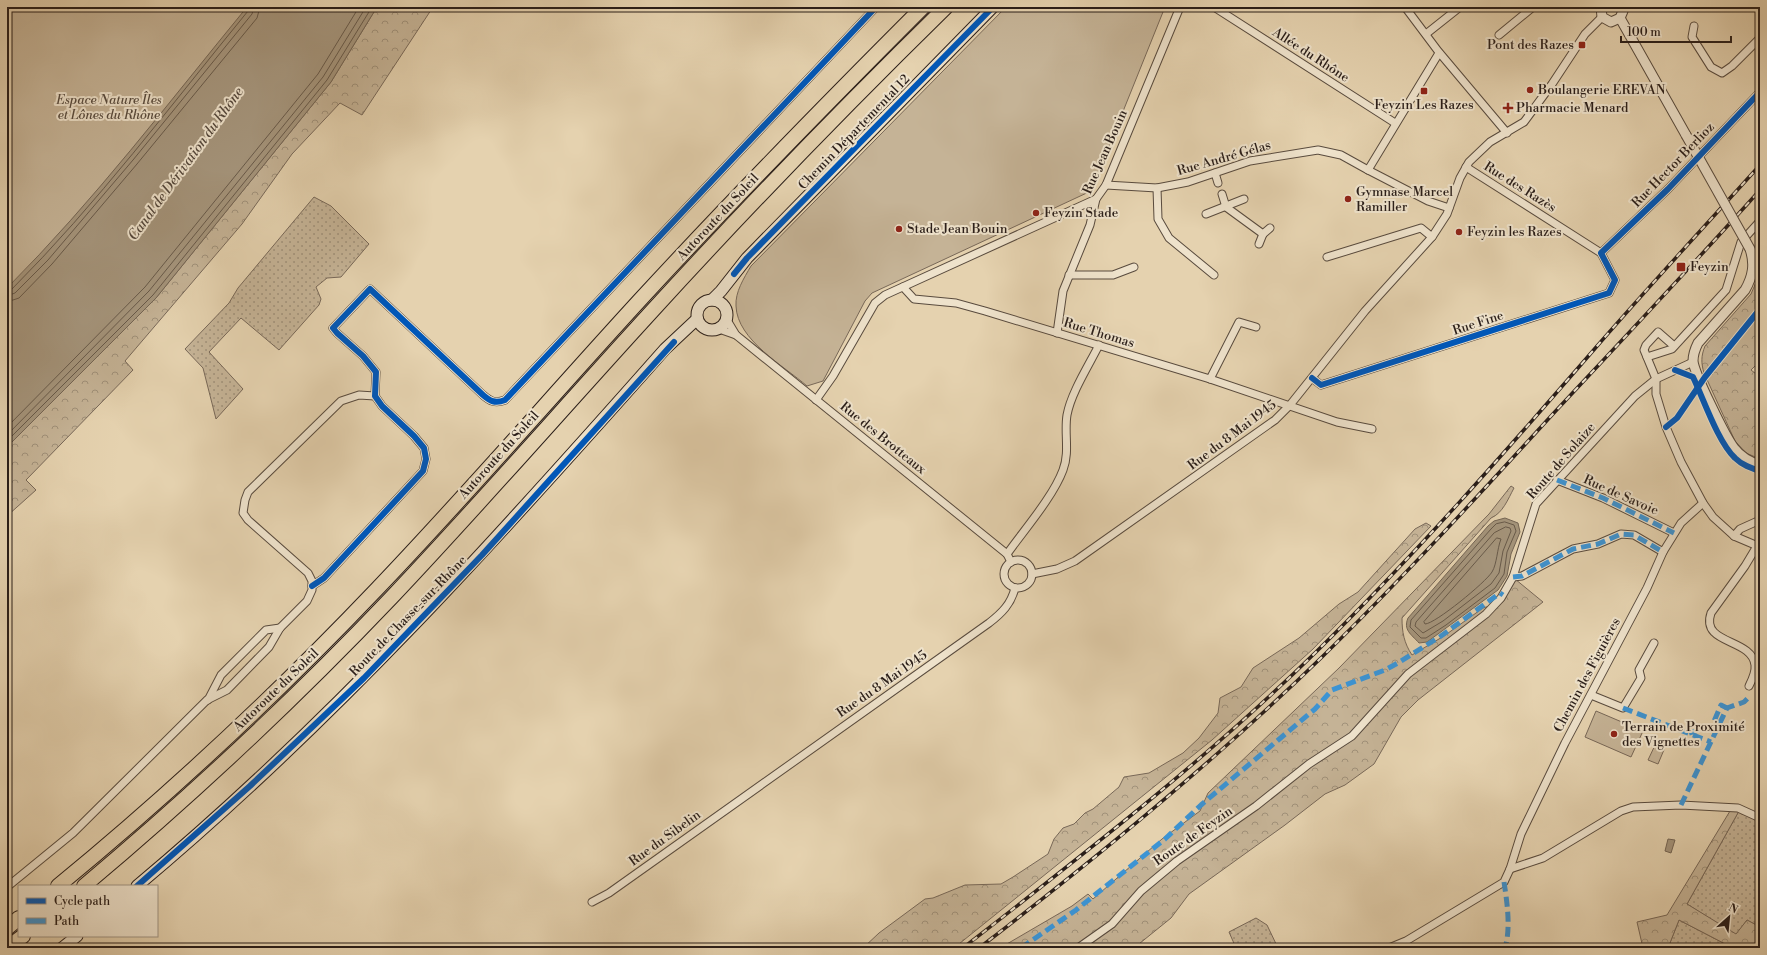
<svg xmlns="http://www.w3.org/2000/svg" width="1767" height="955" font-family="'Libre Bodoni',serif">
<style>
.grass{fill:url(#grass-dots);stroke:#786858}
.forest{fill:url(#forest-crowns);stroke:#786858}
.park{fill:#c5b396;stroke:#786858}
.water{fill:#a5957c;stroke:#746554}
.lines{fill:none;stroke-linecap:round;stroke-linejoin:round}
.shore{stroke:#685a4a;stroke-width:1}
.minor-casing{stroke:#594b3e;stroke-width:9}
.tertiary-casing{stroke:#594b3e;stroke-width:11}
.secondary-casing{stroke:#2a1e19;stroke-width:13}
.motorway-casing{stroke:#2a1e19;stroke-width:16}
.minor{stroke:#eee2cb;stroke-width:7}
.tertiary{stroke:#eee2cb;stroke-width:9}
.secondary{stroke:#eee2cb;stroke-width:11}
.motorway{stroke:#e5d2af;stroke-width:14}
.rail-casing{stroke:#2a1e19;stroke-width:3.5}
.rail{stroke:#eee2cb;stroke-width:2;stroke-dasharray:6;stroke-linecap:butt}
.tertiary-bridge-casing{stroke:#594b3e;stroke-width:11;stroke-linecap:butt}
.tertiary-bridge{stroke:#eee2cb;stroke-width:9}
.quiet{stroke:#3c94d4;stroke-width:5;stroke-dasharray:10 5;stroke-linecap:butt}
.cycleway-casing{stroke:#eee2cb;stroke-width:8}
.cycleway{stroke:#0057b8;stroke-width:6}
.poi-dot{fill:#8f2418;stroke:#eee2cb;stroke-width:1.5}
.labels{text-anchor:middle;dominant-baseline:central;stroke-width:4;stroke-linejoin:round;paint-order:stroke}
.poi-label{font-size:13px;fill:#2a1e19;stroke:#eee2cb;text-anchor:start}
.street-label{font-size:13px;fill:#2a1e19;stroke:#eee2cb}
.park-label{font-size:13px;font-style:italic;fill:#584b3e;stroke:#eee2cb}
.water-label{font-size:14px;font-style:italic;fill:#55483c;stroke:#eee2cb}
</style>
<defs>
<pattern id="grass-dots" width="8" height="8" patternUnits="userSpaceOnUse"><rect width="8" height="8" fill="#c5b396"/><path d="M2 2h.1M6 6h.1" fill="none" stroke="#a0917a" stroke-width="1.8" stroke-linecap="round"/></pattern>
<pattern id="forest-crowns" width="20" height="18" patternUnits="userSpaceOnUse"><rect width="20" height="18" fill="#c5b396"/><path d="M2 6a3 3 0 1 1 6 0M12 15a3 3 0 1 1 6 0" fill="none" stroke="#a0917a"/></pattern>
</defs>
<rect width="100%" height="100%" fill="#e5d2af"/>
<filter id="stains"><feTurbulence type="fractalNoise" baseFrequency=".005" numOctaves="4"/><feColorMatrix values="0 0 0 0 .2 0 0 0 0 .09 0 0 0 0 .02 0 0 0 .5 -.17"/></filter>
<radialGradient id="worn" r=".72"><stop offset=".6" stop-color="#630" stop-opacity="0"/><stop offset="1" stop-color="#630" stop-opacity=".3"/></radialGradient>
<g class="grass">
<polygon points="314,197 331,206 369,244 341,277 327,278 316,287 321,299 319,305 279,350 241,318 209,352 243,389 216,419 203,368 185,349 229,303 238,288"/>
<polygon points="1739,811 1760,821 1760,927 1747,920 1736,935 1687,904"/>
<polygon points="1256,918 1267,925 1278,948 1236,948 1229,932"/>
<polygon points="1679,920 1733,948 1668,948"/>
</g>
<g class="forest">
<polygon points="377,7 433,7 362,115 340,103 292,154 242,224 125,361 133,370 26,480 36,490 7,516 7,447 156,298 331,82"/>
<path d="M1760,273v88l-9,9 9,7v82l-14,-6 -11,-12 -31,-68c-3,-10 -3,-17 1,-27l46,-52z"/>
<path d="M1511,486l3,2c-6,11 -11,25 -23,30l-89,100c0,14 2,25 10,37l32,-19 39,-28 20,-6 12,-23 28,23 -125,98 -17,17 -27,47 -29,21 -20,9 -40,31 -96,69 -18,24 -37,30h-134l72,-42 16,-12 5,5 69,-60 38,-28 8,-18 131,-125 150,-154z"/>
<polygon points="1426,523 1431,526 1313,649 1212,740 954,948 863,948 879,933 925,899 933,898 965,885 1001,884 1013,877 1048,854 1054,839 1063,828 1074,824 1085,813 1093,809 1119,787 1124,777 1149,773 1183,753 1199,738 1218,713 1220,698 1241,687 1253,668 1299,638 1339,604 1358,592 1415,529"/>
<polygon points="1730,811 1739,811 1687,904 1736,934 1747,920 1760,927 1760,948 1733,948 1679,920 1668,948 1643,948 1637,922 1667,915"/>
</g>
<g class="park">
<polygon points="7,7 308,7 7,349"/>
<path d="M1006,7h159l-74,184 -219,102 -7,8 -42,80 -16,5c-23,-20 -70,-46 -71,-80 -1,-14 8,-28 15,-40z"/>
<polygon points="1596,711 1643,731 1631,757 1585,737"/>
<polygon points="1657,741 1666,745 1658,764 1648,760"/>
</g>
<g class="water">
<path d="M247,7h130l-46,75 -175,216 -149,149v-159c87,-87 162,-186 240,-281z"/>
<path d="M1505,518l13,5 2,9 -9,22 -4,22 -9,14 -71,52 -8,1c-8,-9 -16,-13 -11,-25l80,-92 6,-5z"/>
<polygon points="1668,839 1675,840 1671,853 1665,851"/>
</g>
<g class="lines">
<g class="shore">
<path d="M7,291l4,-1c86,-86 160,-185 237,-279l1,-4"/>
<polyline points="7,296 15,293 48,260 133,160 252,14 254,7"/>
<polyline points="7,302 19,298 52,264 137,164 257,18 260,7"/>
<polyline points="7,427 145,287 318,74 359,7"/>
<polyline points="7,435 149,291 323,77 366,7"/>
<polyline points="7,441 153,295 327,80 372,7"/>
<polygon points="1505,522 1514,525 1516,531 1507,552 1504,574 1495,588 1446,625 1426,638 1421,638 1410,627 1411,620 1491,529 1496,524"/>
<polygon points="1506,527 1510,528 1511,531 1503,551 1499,573 1491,584 1443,621 1423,633 1415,626 1416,622 1494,533"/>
<path d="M1497,538l4,1c-4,10 -4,25 -9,33 -6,10 -57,52 -67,52l-1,-2z"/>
</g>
<defs>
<g id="minor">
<polyline points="1214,7 1395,123"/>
<polyline points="1405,7 1438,51 1507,133"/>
<polyline points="1694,26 1692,37 1711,67 1722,73 1732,66 1760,38"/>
<polyline points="1426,34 1460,7"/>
<polyline points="1499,35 1533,7"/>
<polyline points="1439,53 1368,170 1428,201 1449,208"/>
<polyline points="1466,167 1601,253"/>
<polyline points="1215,173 1218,183"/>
<polyline points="1106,185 1157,188 1188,182 1250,161 1318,150 1341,155 1368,170"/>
<polyline points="1157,188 1158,219 1169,238 1214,275"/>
<polyline points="1222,194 1226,207 1263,234 1270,228"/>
<polyline points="1206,214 1244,199"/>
<polyline points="1259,244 1263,234"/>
<polyline points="1601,253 1668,189 1760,92"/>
<polyline points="1327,257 1421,228 1432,237"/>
<polyline points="1753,272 1760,267"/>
<polyline points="1069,275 1113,275 1134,267"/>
<polyline points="903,287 914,299 956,303 985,311 1210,379 1337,422 1372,429"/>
<polyline points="727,320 736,335 1007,554 1011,562"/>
<polyline points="719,329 736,335"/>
<polyline points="1057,333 1063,291 1090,225 1096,199 1106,185 1180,7"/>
<polyline points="1674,346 1658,332 1646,345 1644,350 1656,379 1656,394 1666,427 1681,462 1703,503 1713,517 1734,536 1760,547"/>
<polyline points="1647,357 1672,349 1726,290 1741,242 1760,221"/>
<polyline points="1312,378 1321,385 1609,293 1615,280 1601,253"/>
<polyline points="1210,379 1239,322 1256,327"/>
<polyline points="816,400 833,376 875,303 885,295 1096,199"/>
<polyline points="1557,480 1603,498 1674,533"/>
<polyline points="1734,536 1740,529 1760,520"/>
<path d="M1007,554c17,-24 46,-57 56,-84 7,-18 1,-37 4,-55 4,-22 22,-50 32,-70"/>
<circle cx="1018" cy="574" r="14"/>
<polyline points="1032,574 1057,569 1075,561 1275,420 1290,405 1365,311 1432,237 1447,214 1460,178 1469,162 1490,142 1524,122 1552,84 1585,34 1602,17"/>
<polyline points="1513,577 1522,576 1573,549 1598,544 1621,534 1634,535 1663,552"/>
<path d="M312,586l12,-8 99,-107 3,-12 -2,-11 -10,-12 -32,-30 -7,-10 1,-24 -13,-16 -26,-23 -4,-5 37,-39 113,106c7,6 12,9 22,5l371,-393"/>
<path d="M1749,686c3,-6 7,-14 6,-21 -3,-27 -55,-20 -44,-52l34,-47 12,-20"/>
<polyline points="1591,695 1623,708 1641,678 1639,670 1654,643"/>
<polyline points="208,700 221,675 266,630 280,628"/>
<polyline points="1510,869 1543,858 1621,811 1633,807 1681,805 1738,808 1760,818"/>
<polyline points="7,887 73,833 207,700 227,690 269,647 280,628 307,601 312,590 312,581 308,573 248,520 243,513 245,500 248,492 341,401 359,395 375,396"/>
<path d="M592,902l17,-9 380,-270c13,-10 22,-19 26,-35"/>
<polyline points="1078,948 1112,924 1141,891 1177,861 1256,806 1309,764 1352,736 1408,674 1486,614 1501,598 1513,577 1536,504 1635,396 1656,379 1693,362"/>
<polyline points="1389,948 1406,941 1504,882 1510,869 1521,834 1565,743 1647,588 1663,552 1681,523 1703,503"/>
</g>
<g id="tertiary">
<polyline points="1601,7 1602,17 1611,22 1620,18 1623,11 1622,7"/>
<polyline points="1620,18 1686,135"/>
<path d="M1750,249c5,15 3,27 -5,41l-47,53c-3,6 -5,11 -5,18 1,12 33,77 41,87 7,9 16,14 26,17"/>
</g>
<g id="secondary">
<circle cx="712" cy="315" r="15"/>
<polyline points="712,300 721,291 747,258 993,7"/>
<path d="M137,886c195,-163 361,-348 528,-537l32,-30"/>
<polyline points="62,948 77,936"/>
</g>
<g id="motorway">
<path d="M58,886c112,-92 218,-191 318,-296 90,-94 175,-193 263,-289 92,-100 188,-198 284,-294"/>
<path d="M84,886c107,-90 210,-186 307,-288 89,-94 174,-192 262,-288 95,-104 193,-205 293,-303"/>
<polyline points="7,928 19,918"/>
<polyline points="7,948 23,936"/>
</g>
</defs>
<use href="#minor" class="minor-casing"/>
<use href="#tertiary" class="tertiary-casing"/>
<use href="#secondary" class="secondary-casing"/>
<use href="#motorway" class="motorway-casing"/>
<use href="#minor" class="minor"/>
<use href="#tertiary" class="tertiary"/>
<use href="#secondary" class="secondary"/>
<use href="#motorway" class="motorway"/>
<defs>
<g id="rail">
<path d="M963,948c122,-95 243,-188 353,-296 100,-98 191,-202 282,-307 53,-61 108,-120 162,-180"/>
<path d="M979,948c119,-91 235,-186 343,-291 79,-77 155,-160 230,-242 70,-75 140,-149 208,-225"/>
</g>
</defs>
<use href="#rail" class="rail-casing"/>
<use href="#rail" class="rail"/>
<defs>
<polyline id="tertiary-bridge" points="1686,135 1750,249"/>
</defs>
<use href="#tertiary-bridge" class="tertiary-bridge-casing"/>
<use href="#tertiary-bridge" class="tertiary-bridge"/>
<g class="quiet">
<polyline points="1557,480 1603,498 1674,533"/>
<polyline points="1513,577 1522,576 1573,549 1598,544 1621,534 1634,535 1663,552"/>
<polyline points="1623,708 1711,742"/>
<polyline points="1689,733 1712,726 1721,705 1727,708"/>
<polyline points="1681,805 1727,708 1744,702 1749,697"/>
<path d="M1504,882c3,20 7,46 1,66"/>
<polyline points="1021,948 1076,910 1165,839 1201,805 1315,709 1332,690 1385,670 1398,663 1441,636 1500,593 1503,595"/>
</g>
<defs>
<g id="cycleway">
<polyline points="734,274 747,258 993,7"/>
<path d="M1675,370l18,7c11,23 25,65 42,81 7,7 16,10 25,13"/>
<polyline points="1312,378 1321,385 1609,293 1615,280 1601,253 1668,189 1760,92"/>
<polyline points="1666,427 1677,418 1705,377 1760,309"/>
<path d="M312,586l12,-8 99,-107 3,-12 -2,-11 -10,-12 -32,-30 -7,-10 1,-24 -13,-16 -26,-23 -4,-5 37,-39 113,106c7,6 12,9 22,5l371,-393"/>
<polyline points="137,886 250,786 364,678 482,555 674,342"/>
</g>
</defs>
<use href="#cycleway" class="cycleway-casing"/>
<use href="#cycleway" class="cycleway"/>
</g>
<g class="poi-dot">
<rect x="1578" y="41" width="8" height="8" rx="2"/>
<circle cx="1530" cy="90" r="4"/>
<rect x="1420" y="87" width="8" height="8" rx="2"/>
<path d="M1506 102h4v4h4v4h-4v4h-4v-4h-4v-4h4z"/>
<circle cx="1348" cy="199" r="4"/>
<circle cx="1036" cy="213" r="4"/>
<circle cx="899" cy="229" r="4"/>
<circle cx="1459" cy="232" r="4"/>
<rect x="1676" y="262" width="10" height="10" rx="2"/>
<circle cx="1614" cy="734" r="4"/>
</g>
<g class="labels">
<g class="poi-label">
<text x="1574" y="45" text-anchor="end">Pont des Razes</text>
<text x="1538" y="90">Boulangerie EREVAN</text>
<text x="1424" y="105" text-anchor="middle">Feyzin Les Razes</text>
<text x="1516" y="108">Pharmacie Menard</text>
<text x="1356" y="192">Gymnase Marcel<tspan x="1356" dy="15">Ramiller</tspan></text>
<text x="1044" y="213">Feyzin Stade</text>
<text x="907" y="229">Stade Jean Bouin</text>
<text x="1467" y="232">Feyzin les Razes</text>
<text x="1690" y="267">Feyzin</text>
<text x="1622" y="727">Terrain de Proximité<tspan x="1622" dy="15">des Vignettes</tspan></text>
</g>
<g class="street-label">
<text transform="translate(1311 55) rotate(33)">Allée du Rhône</text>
<text transform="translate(854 132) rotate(-46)">Chemin Départemental 12</text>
<text transform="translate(1105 152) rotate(-66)">Rue Jean Bouin</text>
<text transform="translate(1224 158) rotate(-16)">Rue André Gélas</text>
<text transform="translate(1673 165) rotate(-46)">Rue Hector Berlioz</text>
<text transform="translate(1520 187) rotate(32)">Rue des Razès</text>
<text transform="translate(718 217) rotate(-47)">Autoroute du Soleil</text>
<text transform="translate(1478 323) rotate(-18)">Rue Fine</text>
<text transform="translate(1099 333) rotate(17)">Rue Thomas</text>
<text transform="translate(1232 435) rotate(-37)">Rue du 8 Mai 1945</text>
<text transform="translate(883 438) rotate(39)">Rue des Brotteaux</text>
<text transform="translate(499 455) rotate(-48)">Autoroute du Soleil</text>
<text transform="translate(1561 461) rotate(-49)">Route de Solaize</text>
<text transform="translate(1621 495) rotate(24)">Rue de Savoie</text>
<text transform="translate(408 616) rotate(-46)">Route de Chasse-sur-Rhône</text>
<text transform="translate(1587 675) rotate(-62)">Chemin des Figuières</text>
<text transform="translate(882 684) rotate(-35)">Rue du 8 Mai 1945</text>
<text transform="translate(276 690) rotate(-44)">Autoroute du Soleil</text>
<text transform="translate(1193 836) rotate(-35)">Route de Feyzin</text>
<text transform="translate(665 838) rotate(-36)">Rue du Sibelin</text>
</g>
<g class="park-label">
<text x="109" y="100">Espace Nature Îles<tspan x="109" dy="15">et Lônes du Rhône</tspan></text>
</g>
<g class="water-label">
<text transform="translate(186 164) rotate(-54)">Canal de Dérivation du Rhône</text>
</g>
</g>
<rect width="1767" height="955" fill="none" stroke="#e5d2af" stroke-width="24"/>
<rect x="8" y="8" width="1751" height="939" fill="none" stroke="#2a1e19" stroke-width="2"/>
<rect x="12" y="12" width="1743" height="931" fill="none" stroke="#2a1e19"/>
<rect x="18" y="885" width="140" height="52" fill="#eee2cb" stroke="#a09484"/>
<rect x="26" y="898" width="20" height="6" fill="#0057b8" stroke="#a09484"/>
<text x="54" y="905" font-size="12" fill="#2a1e19">Cycle path</text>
<rect x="26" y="918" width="20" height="6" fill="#3c94d4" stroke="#a09484"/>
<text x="54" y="925" font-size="12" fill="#2a1e19">Path</text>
<g transform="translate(1729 917) rotate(27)" stroke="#eee2cb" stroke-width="3" paint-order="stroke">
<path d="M0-3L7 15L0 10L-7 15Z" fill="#2a1e19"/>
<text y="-6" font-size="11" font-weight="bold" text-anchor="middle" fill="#2a1e19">N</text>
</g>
<path d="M1621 36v6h110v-6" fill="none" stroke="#2a1e19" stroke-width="2"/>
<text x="1627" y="36" font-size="12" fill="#2a1e19" stroke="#eee2cb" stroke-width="3" paint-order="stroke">100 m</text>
<rect width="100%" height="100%" filter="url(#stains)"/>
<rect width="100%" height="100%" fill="url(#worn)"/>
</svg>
